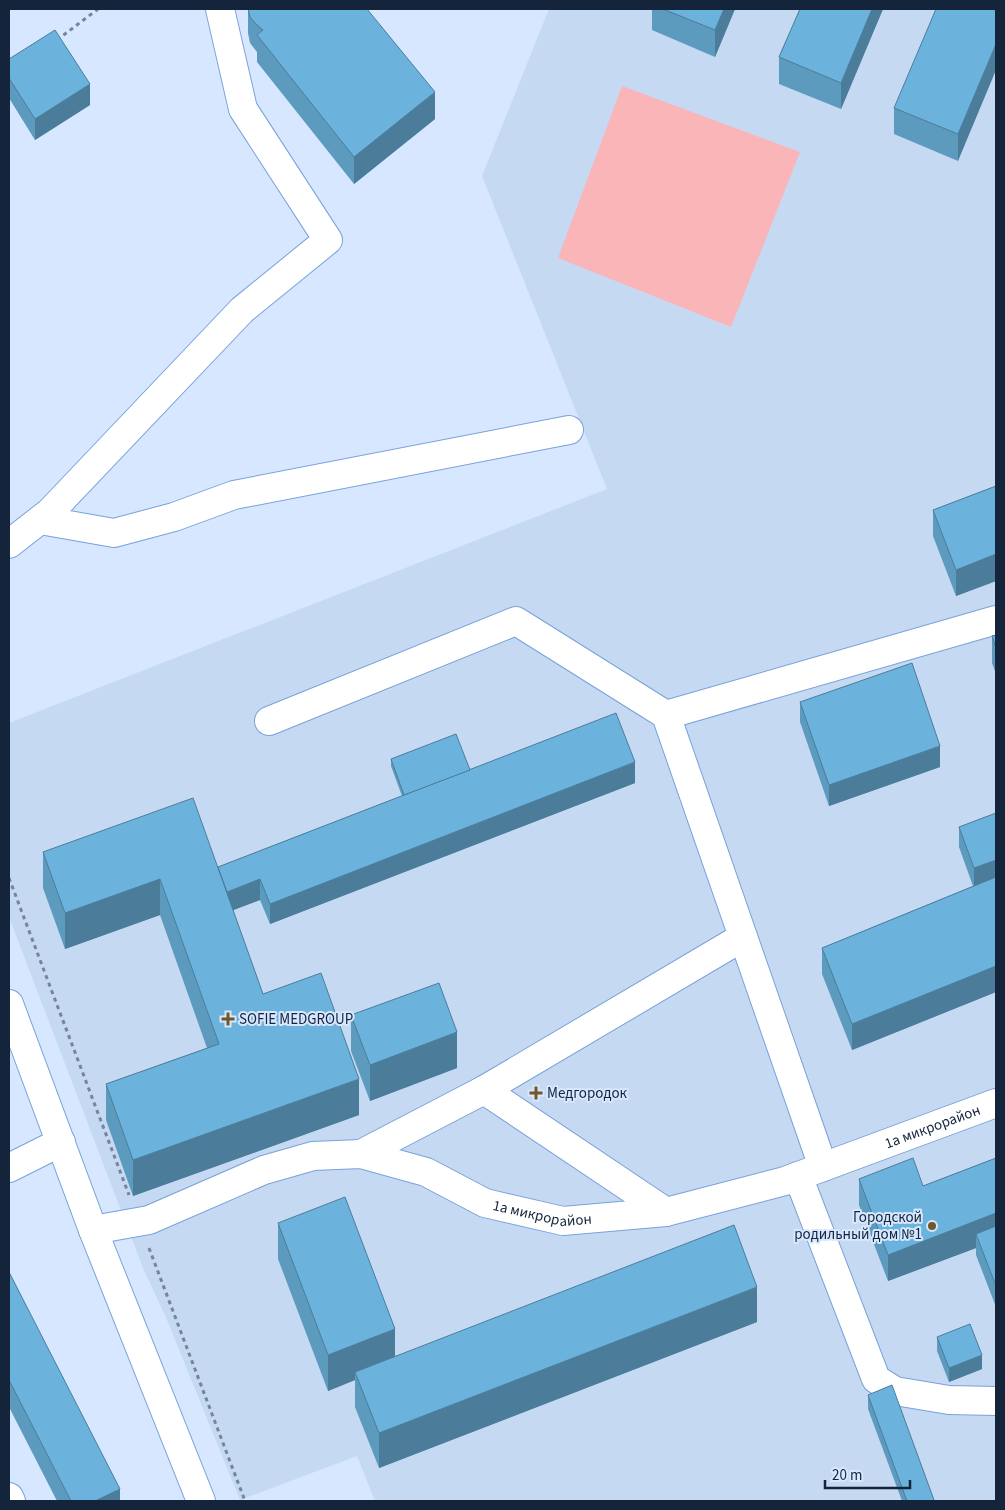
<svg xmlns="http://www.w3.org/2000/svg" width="1005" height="1510" font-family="'Source Sans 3',sans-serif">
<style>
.built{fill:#c6d9f2}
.green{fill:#fab5b8}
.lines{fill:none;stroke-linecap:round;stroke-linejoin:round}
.minor-casing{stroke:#78a2da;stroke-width:30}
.path{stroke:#74859c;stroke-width:3;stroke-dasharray:4 4;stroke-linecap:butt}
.minor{stroke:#fff;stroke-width:28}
.wall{fill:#5c9abe}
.shaded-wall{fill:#4b7d9b}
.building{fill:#6bb3dd;stroke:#4b7d9b}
.poi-dot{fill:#73562a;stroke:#d6e7ff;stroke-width:2}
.labels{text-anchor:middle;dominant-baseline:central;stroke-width:4;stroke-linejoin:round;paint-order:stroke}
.poi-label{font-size:15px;fill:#14253b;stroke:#d6e7ff;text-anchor:start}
.street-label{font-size:15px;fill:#14253b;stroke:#d6e7ff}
</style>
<rect width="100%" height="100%" fill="#d6e7ff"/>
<polygon class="built" points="549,9 996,9 996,1501 375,1501 357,1456 240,1500 165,1315 143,1268 9,917 9,723 607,489 482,176"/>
<polygon class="green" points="622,86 800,152 731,327 558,258"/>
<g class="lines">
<defs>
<g id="minor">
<polyline points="40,520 114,533 174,517 234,495 569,430"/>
<polyline points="9,544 50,512 242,310 328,240 243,109 220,9"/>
<polyline points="666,715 996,620"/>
<polyline points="269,721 516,621 666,715 823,1167"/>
<polyline points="9,1004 93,1230 201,1501"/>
<polyline points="484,1090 743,937"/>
<polyline points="361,1154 484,1090 666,1212"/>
<polyline points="9,1168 61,1142"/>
<polyline points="798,1176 876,1379 895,1391 949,1400 996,1401"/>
<path id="s1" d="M93,1230l56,-10 115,-50 49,-14 48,-2 65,18 59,31 78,18 103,-9 119,-31 211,-78"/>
<polyline points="9,1497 11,1501"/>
</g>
</defs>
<use href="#minor" class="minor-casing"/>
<g class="path">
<polyline points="57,40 98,9"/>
<polyline points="9,878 129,1195"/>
<polyline points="149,1248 245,1501"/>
</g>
<use href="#minor" class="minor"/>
</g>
<g class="wall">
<polygon points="248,9 367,9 435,119 354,184 257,62 257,52 250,43 248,33"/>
<polygon points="652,9 735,9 715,57 652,30"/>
<polygon points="800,9 883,9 841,109 779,84 779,57"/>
<polygon points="996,9 958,161 894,134 894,108"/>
<polygon points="9,59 90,105 35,140 9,98"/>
<polygon points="996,486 996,581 956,596 933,536 933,510"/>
<polygon points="996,635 996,674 992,663 992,636"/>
<polygon points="800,702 940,767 829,806 800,722"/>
<polygon points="391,759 470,770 635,783 270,924 260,900 233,910 263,994 359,1115 133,1196 106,1120 106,1084 207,1048 160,915 65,949 43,888 43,852 218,867 402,796 391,766"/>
<polygon points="996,813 996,992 852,1050 822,974 822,948 973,886 959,847 959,827"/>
<polygon points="351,1015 457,1068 370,1101 351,1051"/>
<polygon points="996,1158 996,1307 976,1255 976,1248 888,1281 859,1205 859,1179 923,1186"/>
<polygon points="278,1223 395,1356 757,1322 379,1468 355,1407 355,1380 328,1391 278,1259"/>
<polygon points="9,1272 120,1501 57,1501 9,1407"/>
<polygon points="937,1337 982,1369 949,1382 937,1351"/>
<polygon points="868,1395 934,1501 902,1501 868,1409"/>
</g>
<g class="shaded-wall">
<polygon points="724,9 735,9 715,57 715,30"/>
<polygon points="872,9 883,9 841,109 841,83"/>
<polygon points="996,44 996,70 958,161 958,134"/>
<polygon points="90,84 90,105 35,140 35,119"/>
<polygon points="435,92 435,119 354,184 354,157"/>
<polygon points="996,554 996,581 956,596 956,570"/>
<polygon points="940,746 940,767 829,806 829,785"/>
<polygon points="635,762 635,783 270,924 270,904"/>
<polygon points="996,860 996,880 974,888 974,868"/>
<polygon points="160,879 160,915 65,949 65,913"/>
<polygon points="260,879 260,900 223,914 223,894"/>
<polygon points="996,966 996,992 852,1050 852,1024"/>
<polygon points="457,1032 457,1068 370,1101 370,1065"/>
<polygon points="359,1079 359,1115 133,1196 133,1160"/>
<polygon points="996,1213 996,1240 976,1234 976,1248 888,1281 888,1255"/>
<polygon points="757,1287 757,1322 379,1468 379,1433"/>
<polygon points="395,1329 395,1365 355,1372 355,1380 328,1391 328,1355"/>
<polygon points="982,1355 982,1369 949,1382 949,1368"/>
<polygon points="120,1489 120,1501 95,1501"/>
</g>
<g class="building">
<polygon points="248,9 367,9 435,92 354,157 257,35 263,30 256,24 250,17"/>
<polygon points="663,9 724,9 715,30"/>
<polygon points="800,9 872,9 841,83 779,57"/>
<polygon points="936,9 996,9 996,44 958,134 894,108"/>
<polygon points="55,30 90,84 35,119 9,78 9,59"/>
<polygon points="996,486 996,554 956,570 933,510"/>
<polygon points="996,635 996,648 992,636"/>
<polygon points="912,663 940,746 829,785 800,702"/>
<polygon points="616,713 635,762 270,904 260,879 227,892 218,867"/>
<polygon points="456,734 470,770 404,795 391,759"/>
<polygon points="193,798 263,994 321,973 359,1079 133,1160 106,1084 219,1044 160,879 65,913 43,852"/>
<polygon points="996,813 996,860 974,868 959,827"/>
<polygon points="996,877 996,966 852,1024 822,948"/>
<polygon points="439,983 457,1032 370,1065 351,1015"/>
<polygon points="913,1158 923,1186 996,1158 996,1213 888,1255 859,1179"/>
<polygon points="345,1197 395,1329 328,1355 278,1223"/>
<polygon points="734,1225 757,1287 379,1433 355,1372"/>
<polygon points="996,1226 996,1286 976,1234"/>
<polygon points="9,1272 120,1489 95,1501 71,1501 9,1380"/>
<polygon points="970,1324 982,1355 949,1368 937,1337"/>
<polygon points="892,1385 934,1500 932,1501 907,1501 868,1395"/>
</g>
<g class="poi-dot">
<path d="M225.5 1011.5h5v5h5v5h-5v5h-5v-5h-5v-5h5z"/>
<path d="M533.5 1085.5h5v5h5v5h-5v5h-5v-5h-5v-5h5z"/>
<circle cx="932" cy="1226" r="5"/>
</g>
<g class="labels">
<g class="poi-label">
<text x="239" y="1019">SOFIE MEDGROUP</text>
<text x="547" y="1093">Медгородок</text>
<text x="922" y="1217" text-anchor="end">Городской<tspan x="922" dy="17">родильный дом №1</tspan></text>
</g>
<g class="street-label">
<text stroke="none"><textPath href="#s1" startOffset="879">1а микрорайон</textPath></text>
<text stroke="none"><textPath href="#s1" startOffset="474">1а микрорайон</textPath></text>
</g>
</g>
<rect width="1005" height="1510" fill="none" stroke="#14253b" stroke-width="20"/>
<path d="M825 1480v8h85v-8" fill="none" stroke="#14253b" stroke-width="2.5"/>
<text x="832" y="1480" font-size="15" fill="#14253b" stroke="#d6e7ff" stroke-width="4" paint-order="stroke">20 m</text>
</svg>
